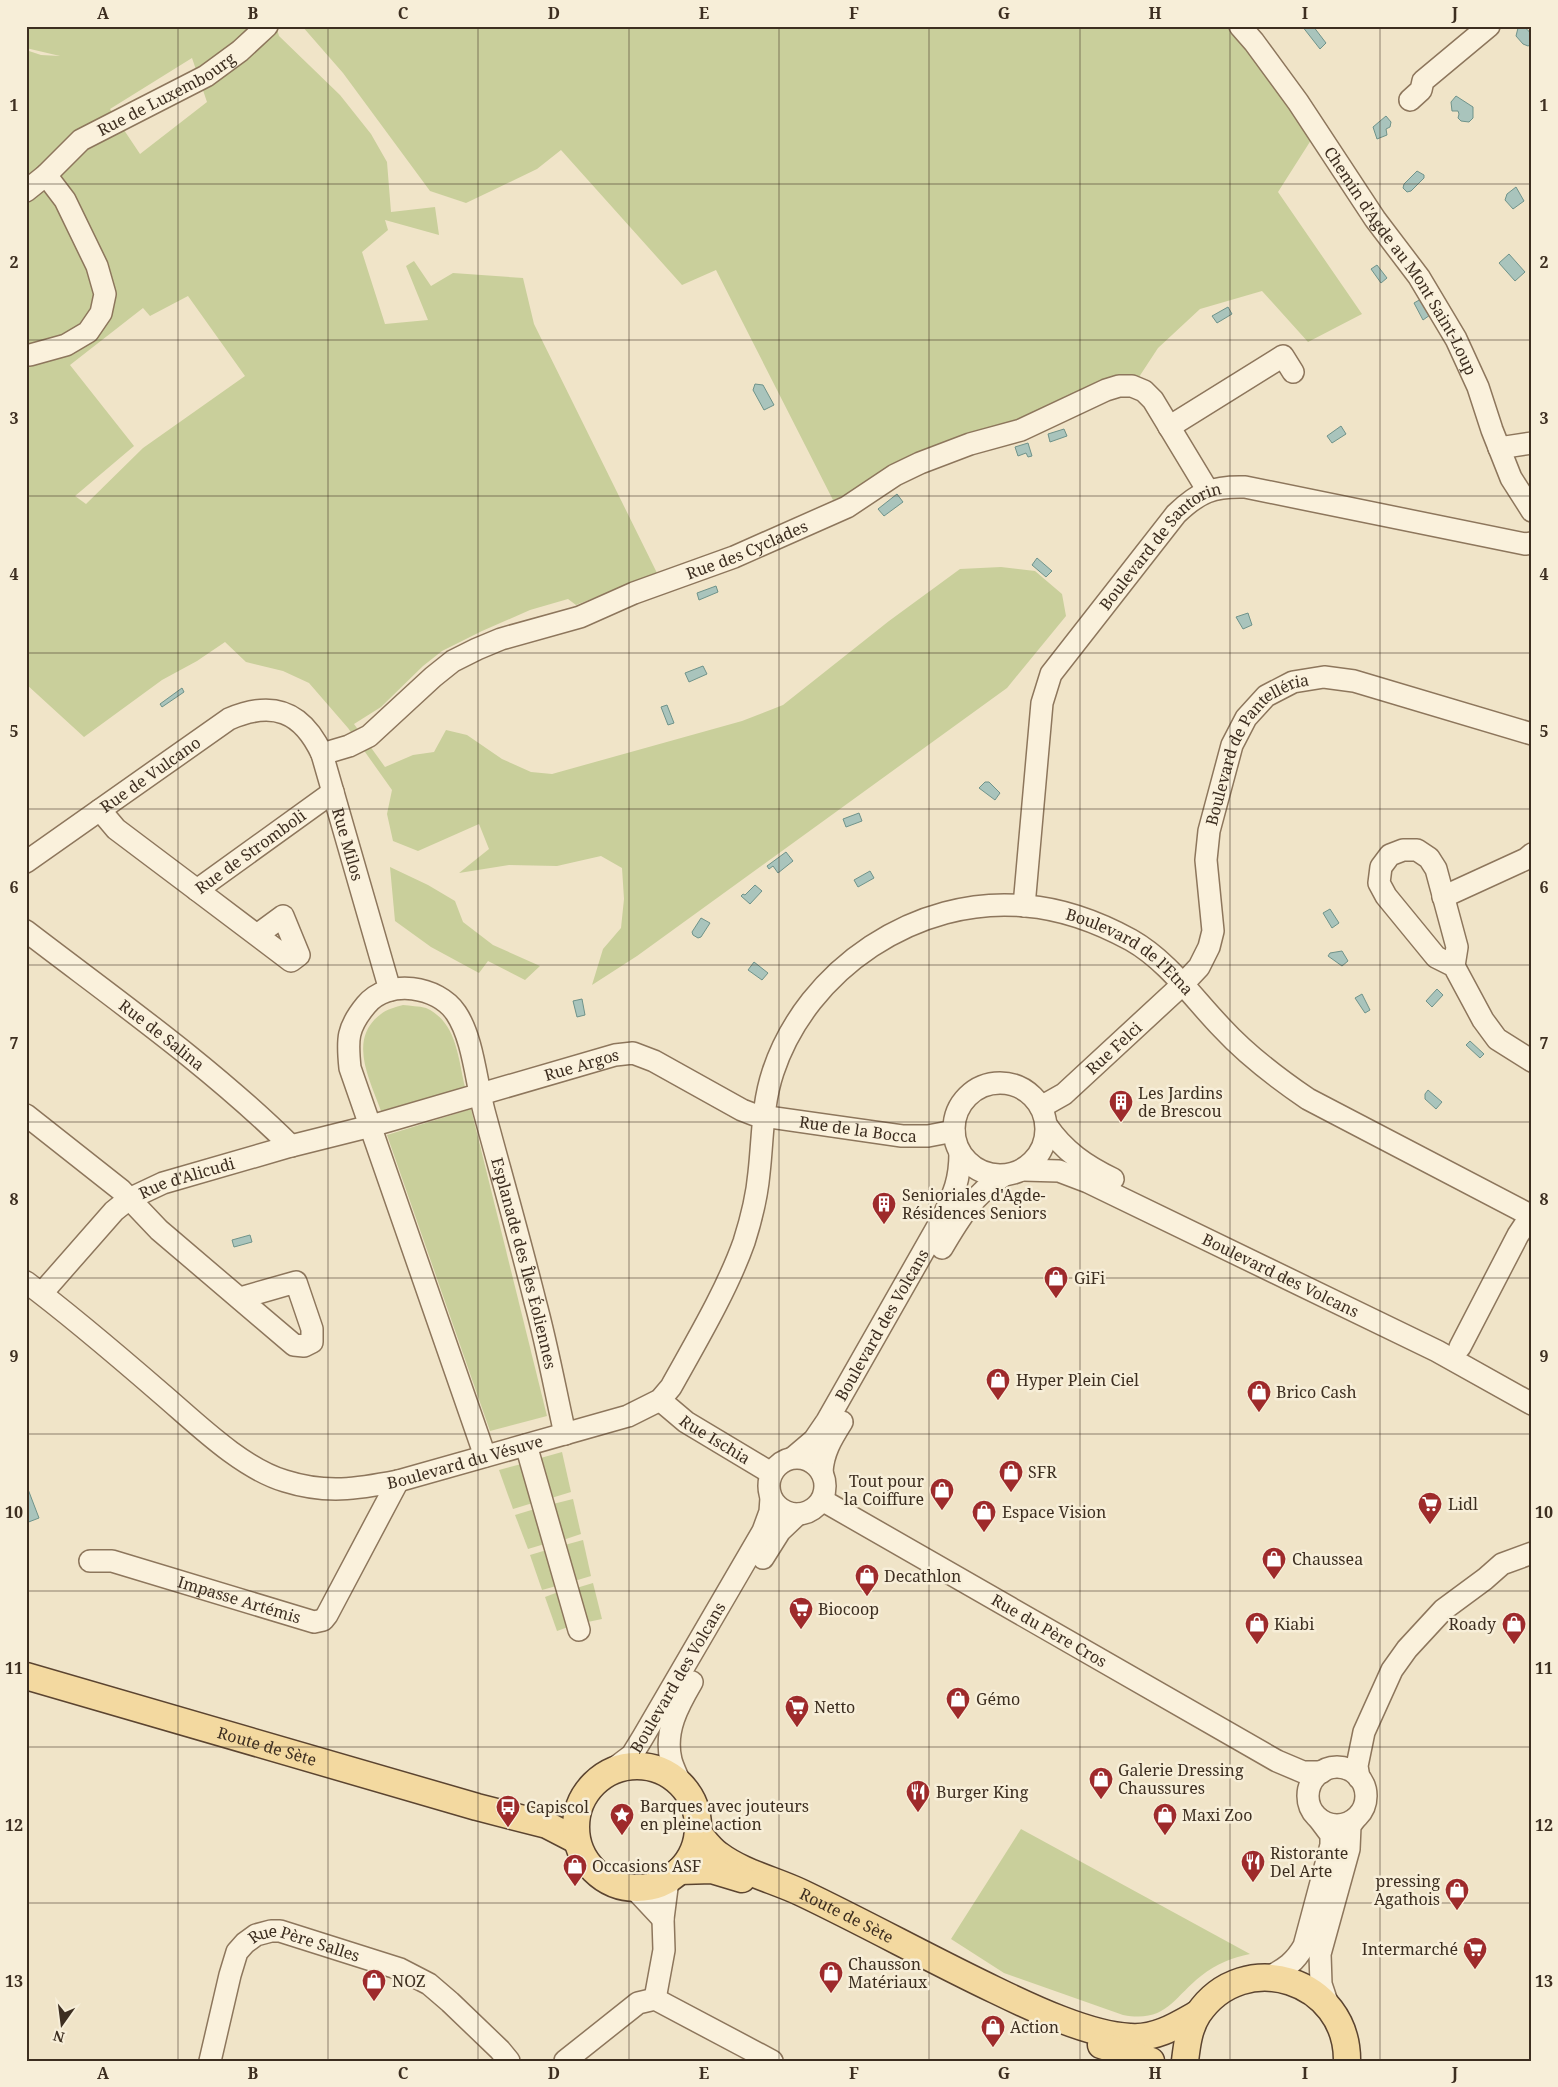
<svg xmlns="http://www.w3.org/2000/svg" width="1558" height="2087" font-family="'Noto Serif',serif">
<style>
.green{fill:#c9cf9b;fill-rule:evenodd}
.water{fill:#a9c4bc;stroke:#6f938a}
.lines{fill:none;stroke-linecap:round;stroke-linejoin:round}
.minor-casing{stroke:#8d765c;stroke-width:24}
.major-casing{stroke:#5b4430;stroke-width:29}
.minor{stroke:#faf1dc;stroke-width:21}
.major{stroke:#f3d9a0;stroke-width:26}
.grid{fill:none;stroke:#3d2e20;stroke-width:1;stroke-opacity:0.55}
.labels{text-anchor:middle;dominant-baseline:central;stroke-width:5;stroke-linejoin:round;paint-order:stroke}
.street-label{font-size:16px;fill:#3d2e20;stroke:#f7eed8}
.poi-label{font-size:16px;fill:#3d2e20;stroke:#f7eed8;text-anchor:start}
.neatline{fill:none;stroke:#3d2e20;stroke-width:2}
.grid-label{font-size:16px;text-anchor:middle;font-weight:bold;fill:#3d2e20}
</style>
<rect width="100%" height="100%" fill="#f0e4c8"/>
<g class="green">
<path d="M26,26h250l3,10 61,59 31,39 16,28 4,50 44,-5 4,28 -54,-15 3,10 -26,22 23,72 43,-4 -22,-54 8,-5 17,25 22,-13 70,5 11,46 123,249 -81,32 -8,-6 -38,11 -48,21 -40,20 -19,15 -42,41 -27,17 31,43 28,-12 21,-3 12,-22 21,5 35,24 29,13 21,2 190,-53 41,-16 106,-84 71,-52 41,-2 34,4 27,23 4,22 -59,72 -370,268 -45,29 11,-36 18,-21 3,-29 -2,-31 -21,-12 -44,10 -48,-1 -50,8 30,-24 -10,-25 -61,27 -25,-10 -6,-27 5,-24 -44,-62 -39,-45 -26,-12 -37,-9 -21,-20 -28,19 -35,19 -78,57 -58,-53v-634l15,5 19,1 -34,-8zM192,58l15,44 -67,52 -30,-45zM188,296l57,80 -102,72 -57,56 -11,-8 59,-50 -64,-81 73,-57 7,8z"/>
<polygon points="302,26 1228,26 1242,40 1313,137 1278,192 1362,314 1308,342 1262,291 1200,309 1158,348 1139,377 1064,410 833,500 716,270 682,285 561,150 537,169 466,203 430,191 343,73"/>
<polygon points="390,867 428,885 455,901 463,922 493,945 540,966 525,980 488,961 479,973 431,947 395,921"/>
<path d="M403,1005c7,1 16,1 23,3 31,14 32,50 39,79l-84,24c-11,-31 -34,-72 0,-97 6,-5 15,-7 22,-9z"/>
<polygon points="471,1109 547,1416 490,1431 387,1135"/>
<polygon points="562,1452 571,1492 548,1499 537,1459"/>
<polygon points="525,1463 536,1502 513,1509 499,1470"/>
<polygon points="573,1499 581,1534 560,1541 549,1505"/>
<polygon points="538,1508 548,1543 528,1549 515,1515"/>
<polygon points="583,1540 591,1576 571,1582 561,1546"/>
<polygon points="550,1549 560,1585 542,1590 530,1555"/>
<polygon points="593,1583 602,1619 583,1623 573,1589"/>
<polygon points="561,1591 571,1626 557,1631 545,1597"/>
<path d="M1021,1829l229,125c-18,4 -33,9 -49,22 -28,22 -35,47 -78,39l-119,-42 -53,-34z"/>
</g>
<g class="water">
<polygon points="1302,26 1313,26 1326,43 1320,49"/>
<path d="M1522,26c8,4 10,9 10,18l-4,2 -5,-2 -7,-8 2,-8z"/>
<polygon points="1456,96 1473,107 1473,118 1469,122 1461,121 1458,118 1459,114 1458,111 1452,111 1451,102"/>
<polygon points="1386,116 1391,122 1390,127 1386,129 1387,135 1377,139 1373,127"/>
<polygon points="1417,171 1424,175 1424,178 1411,191 1407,192 1403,188 1404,184"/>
<polygon points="1516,187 1524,201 1513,209 1505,200 1507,194"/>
<polygon points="1509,254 1525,272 1515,281 1499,263"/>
<polygon points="1377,265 1387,278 1381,283 1371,269"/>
<polygon points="1421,299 1430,315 1423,320 1414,303"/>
<polygon points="1228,307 1232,314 1217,323 1212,316"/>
<polygon points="755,384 763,385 774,405 764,410 753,390"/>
<polygon points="1341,426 1346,434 1332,443 1327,436"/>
<polygon points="1064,429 1067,436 1050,442 1048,434"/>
<polygon points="1028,443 1032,456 1028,457 1026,453 1018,456 1015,447"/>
<polygon points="897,494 903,502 884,516 878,509"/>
<polygon points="1037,558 1052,571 1046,577 1032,565"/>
<polygon points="716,586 718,592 699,600 697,593"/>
<polygon points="1248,613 1252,625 1243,629 1236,617"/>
<polygon points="703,666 707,674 689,682 685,673"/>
<polygon points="182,688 184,692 162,707 160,704"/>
<polygon points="667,705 674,723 668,725 661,707"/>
<polygon points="985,782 989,782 1000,793 995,800 979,788"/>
<polygon points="859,813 862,821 846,827 843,819"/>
<polygon points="786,852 793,861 778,873 773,866 769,869 767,866"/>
<polygon points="870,871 874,878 858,887 854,880"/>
<polygon points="755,885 762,891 750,904 741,896 743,894 745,895"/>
<polygon points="1330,909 1339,923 1332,928 1323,913"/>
<polygon points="701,918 710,923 701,937 698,938 693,935 692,932"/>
<polygon points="1342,951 1348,961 1342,966 1328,956 1330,953"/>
<polygon points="754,962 768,973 762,980 748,970"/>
<polygon points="1437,989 1443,995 1432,1007 1426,1001"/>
<polygon points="1362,994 1370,1010 1365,1013 1355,998"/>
<polygon points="582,999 585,1015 577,1017 573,1001"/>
<polygon points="1470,1041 1484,1054 1480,1058 1466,1045"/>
<polygon points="1428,1090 1442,1102 1436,1109 1425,1099 1425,1094"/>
<polygon points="250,1235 252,1242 234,1247 232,1240"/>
<polygon points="26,1484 39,1518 26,1523"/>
</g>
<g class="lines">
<defs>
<g id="minor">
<path id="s1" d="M1240,26l14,16 44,60 77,117 44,58 37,62 22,48 14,43 19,48 21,33"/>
<polyline points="1410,100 1421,90 1423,81 1489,26"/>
<path id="s2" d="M26,191l20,-16 35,-35 125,-64 34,-25 27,-25"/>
<polyline points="30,355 66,345 88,332 101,313 105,294 97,266 65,200 46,175"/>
<polyline points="1169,427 1283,356 1293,372"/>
<polyline points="1499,448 1532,443"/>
<path id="s3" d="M322,754l27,-8 20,-10 64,-59 20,-16 24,-12 24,-10 79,-22 54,-24 100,-36 113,-50 48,-32 25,-12 50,-19 51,-14 85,-40 13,-4h13l12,5 9,9 55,91"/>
<path id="s4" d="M100,810l16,19 81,61 136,-98"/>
<path id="s5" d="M26,862l203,-143c44,-19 73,-8 93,35l68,236"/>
<polyline points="197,890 291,961 299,955 283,916 257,935"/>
<polyline points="1443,897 1526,859 1532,854"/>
<path id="s6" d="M1024,906l18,-203 9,-29 125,-160c23,-22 37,-28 69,-27l280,57 7,-1"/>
<path id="s7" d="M26,931c90,69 184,135 265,215"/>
<polyline points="1454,966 1457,947 1436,869 1429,858 1417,850 1403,850 1390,855 1381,867 1379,883 1386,896 1436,957 1454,966 1483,1020 1497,1039 1532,1061"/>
<circle cx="1000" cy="1129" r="46"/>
<path id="s8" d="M1041,1107l23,-13 119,-110 16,-17 10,-20 4,-16 -7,-71 3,-29 23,-86 14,-27 20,-22 27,-14 31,-5 30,4 178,53"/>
<polyline points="26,1115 121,1190 159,1230 294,1345 304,1346 312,1342 312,1329 296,1282 240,1298"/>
<path d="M1047,1126c17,25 39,40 66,53"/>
<path id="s9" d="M1023,1170l36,1 29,11 349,169 95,53"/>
<path d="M942,1248c17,-29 32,-54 61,-72"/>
<path id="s10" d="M26,1282c47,35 91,73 136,112 34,29 79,74 123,87 41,13 72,8 113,0l230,-65 32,-16 11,-13c25,-45 56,-97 73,-145 7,-22 13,-46 15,-69 4,-35 3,-68 14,-101 34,-103 144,-177 253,-166 37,3 72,16 105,34 37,21 62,58 91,88 25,27 55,50 86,71l224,117"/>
<path id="s11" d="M42,1293l72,-82 15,-12 34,-16 128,-37 80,-20 244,-71 18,-2 21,8 88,49 13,5 147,21h26l26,-5"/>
<polyline points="1460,1347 1518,1235 1532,1214"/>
<path id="s12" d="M660,1400l26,22 85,51"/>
<polyline points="526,1445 579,1630"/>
<path id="s13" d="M485,1456l-135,-388c-3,-29 -3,-40 16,-63 22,-27 72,-19 90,8 17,25 20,68 28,98 17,63 35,126 51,190 12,44 20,88 30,133"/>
<path id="s14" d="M794,1457l20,-17 13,-19 116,-204c11,-24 17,-37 17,-64"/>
<circle cx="797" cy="1486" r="28"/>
<path d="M822,1472c1,-20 10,-34 20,-50"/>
<path id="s15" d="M822,1500l455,261 26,11h19"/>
<polyline points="763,1558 780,1531 798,1514"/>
<path id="s16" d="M90,1561h22l202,61 9,-2 4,-5 71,-134"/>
<circle cx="1337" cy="1796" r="29"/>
<path id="s17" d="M612,1770l20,-15 11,-18 120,-206 7,-19 1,-14"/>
<polyline points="1359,1778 1357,1766 1364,1732 1392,1670 1407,1649 1443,1610 1485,1579 1502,1564 1532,1553"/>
<path d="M681,1785c-3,-8 -8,-17 -10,-25 -7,-29 7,-54 21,-78"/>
<polyline points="634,1888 663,1919"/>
<path d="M1269,1977c16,-8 26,-15 35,-31l27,-101v-10l-12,-16"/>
<polyline points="655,1999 664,1950 663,1919 668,1880"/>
<polyline points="1328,2005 1321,1984 1320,1954 1349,1849 1350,1826 1355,1819"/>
<path id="s18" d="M210,2061l20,-86 7,-23 8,-9 11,-8 15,-4h9l120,38 29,15 21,18 50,48 9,11"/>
<polyline points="565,2061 638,2003 655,1999 772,2061"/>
</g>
<g id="major">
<path id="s19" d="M26,1676l451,131 70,18 29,15"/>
<circle cx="637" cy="1827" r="61"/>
<path id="s20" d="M698,1833c6,7 13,17 21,22 24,18 56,25 83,38 65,31 128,66 193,97 37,18 94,45 135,47 25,2 46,-11 67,-23"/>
<polyline points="679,1871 712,1870 742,1879"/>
<polyline points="1101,2045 1151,2061"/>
<path d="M1185,2061c2,-17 4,-33 13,-47 46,-68 150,-34 149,47"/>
</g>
</defs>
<use href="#minor" class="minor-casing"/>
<use href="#major" class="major-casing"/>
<use href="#minor" class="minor"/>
<use href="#major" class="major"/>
</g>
<path class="grid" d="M178,26v2035M328,26v2035M478,26v2035M629,26v2035M779,26v2035M929,26v2035M1080,26v2035M1230,26v2035M1380,26v2035M26,184h1506M26,340h1506M26,496h1506M26,653h1506M26,809h1506M26,965h1506M26,1122h1506M26,1278h1506M26,1434h1506M26,1591h1506M26,1747h1506M26,1903h1506"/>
<defs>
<symbol id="building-pin" viewBox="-11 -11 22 30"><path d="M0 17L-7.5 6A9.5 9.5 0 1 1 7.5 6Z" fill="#9e2a2b" stroke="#f7eed8"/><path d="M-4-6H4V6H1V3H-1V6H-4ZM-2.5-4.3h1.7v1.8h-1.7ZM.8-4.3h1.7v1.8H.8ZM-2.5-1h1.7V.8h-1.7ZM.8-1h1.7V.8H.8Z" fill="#fff"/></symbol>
<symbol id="shop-pin" viewBox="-11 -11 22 30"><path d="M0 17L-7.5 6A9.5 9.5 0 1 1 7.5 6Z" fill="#9e2a2b" stroke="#f7eed8"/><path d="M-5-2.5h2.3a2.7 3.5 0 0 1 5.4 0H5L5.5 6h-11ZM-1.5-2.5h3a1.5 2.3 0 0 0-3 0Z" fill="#fff"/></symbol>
<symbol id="supermarket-pin" viewBox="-11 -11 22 30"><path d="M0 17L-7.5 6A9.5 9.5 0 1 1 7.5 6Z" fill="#9e2a2b" stroke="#f7eed8"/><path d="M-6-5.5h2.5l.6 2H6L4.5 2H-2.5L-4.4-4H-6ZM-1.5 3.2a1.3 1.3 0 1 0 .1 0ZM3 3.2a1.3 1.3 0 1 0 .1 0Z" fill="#fff"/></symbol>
<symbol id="restaurant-pin" viewBox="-11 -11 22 30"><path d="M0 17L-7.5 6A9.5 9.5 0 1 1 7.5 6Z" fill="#9e2a2b" stroke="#f7eed8"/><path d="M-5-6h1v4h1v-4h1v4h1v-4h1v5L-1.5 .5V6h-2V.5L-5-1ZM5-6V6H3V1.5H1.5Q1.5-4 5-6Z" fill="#fff"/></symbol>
<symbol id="bus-pin" viewBox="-11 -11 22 30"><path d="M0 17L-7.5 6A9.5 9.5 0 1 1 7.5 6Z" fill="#9e2a2b" stroke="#f7eed8"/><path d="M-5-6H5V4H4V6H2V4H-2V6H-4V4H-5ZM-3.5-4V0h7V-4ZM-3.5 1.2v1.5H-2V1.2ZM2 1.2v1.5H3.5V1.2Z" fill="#fff"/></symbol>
<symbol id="sight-pin" viewBox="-11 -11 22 30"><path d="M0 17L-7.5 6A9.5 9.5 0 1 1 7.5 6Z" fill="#9e2a2b" stroke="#f7eed8"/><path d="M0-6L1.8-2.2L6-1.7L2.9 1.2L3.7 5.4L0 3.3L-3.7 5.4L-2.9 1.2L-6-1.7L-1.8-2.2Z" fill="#fff"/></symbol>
</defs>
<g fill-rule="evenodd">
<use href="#building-pin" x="1107" y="1088" width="28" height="38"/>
<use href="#building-pin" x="870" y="1190" width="28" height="38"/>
<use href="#shop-pin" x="1042" y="1264" width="28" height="38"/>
<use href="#shop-pin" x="984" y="1366" width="28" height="38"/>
<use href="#shop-pin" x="1245" y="1378" width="28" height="38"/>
<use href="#shop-pin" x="997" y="1458" width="28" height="38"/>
<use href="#shop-pin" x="928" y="1476" width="28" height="38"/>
<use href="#supermarket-pin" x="1416" y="1490" width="28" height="38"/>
<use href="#shop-pin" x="970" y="1498" width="28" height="38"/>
<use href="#shop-pin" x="1260" y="1545" width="28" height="38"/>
<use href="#shop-pin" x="853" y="1562" width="28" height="38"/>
<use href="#supermarket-pin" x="787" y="1595" width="28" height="38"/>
<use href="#shop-pin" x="1243" y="1610" width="28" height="38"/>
<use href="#shop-pin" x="1500" y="1610" width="28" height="38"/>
<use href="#shop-pin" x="944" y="1685" width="28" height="38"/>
<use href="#supermarket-pin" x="783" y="1693" width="28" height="38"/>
<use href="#shop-pin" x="1087" y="1765" width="28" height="38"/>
<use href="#restaurant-pin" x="904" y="1778" width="28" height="38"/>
<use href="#bus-pin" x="494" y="1793" width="28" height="38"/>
<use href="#sight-pin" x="608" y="1801" width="28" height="38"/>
<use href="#shop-pin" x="1151" y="1801" width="28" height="38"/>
<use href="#restaurant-pin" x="1239" y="1848" width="28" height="38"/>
<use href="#shop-pin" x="561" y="1852" width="28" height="38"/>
<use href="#shop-pin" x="1443" y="1876" width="28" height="38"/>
<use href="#supermarket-pin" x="1461" y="1935" width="28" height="38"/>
<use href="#shop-pin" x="817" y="1959" width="28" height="38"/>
<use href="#shop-pin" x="360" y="1967" width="28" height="38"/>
<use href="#shop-pin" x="979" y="2013" width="28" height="38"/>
</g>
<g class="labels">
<g class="street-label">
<text stroke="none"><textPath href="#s2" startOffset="172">Rue de Luxembourg</textPath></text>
<text stroke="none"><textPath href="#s1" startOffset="285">Chemin d'Agde au Mont Saint-Loup</textPath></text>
<text stroke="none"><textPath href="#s3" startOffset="478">Rue des Cyclades</textPath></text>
<text stroke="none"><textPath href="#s6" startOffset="404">Boulevard de Santorin</textPath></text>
<text stroke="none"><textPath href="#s8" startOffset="452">Boulevard de Pantelléria</textPath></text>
<text stroke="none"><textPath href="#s5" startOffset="152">Rue de Vulcano</textPath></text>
<text stroke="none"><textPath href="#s5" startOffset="456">Rue Milos</textPath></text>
<text stroke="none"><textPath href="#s4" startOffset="192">Rue de Stromboli</textPath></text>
<text stroke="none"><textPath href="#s10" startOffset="1511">Boulevard de l'Etna</textPath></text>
<text stroke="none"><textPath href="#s7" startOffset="171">Rue de Salina</textPath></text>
<text stroke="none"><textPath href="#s8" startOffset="94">Rue Felci</textPath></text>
<text stroke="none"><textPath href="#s11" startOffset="601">Rue Argos</textPath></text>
<text stroke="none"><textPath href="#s11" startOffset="895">Rue de la Bocca</textPath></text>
<text stroke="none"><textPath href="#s11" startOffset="190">Rue d'Alicudi</textPath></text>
<text stroke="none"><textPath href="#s13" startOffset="841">Esplanade des Îles Éoliennes</textPath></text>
<text stroke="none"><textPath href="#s9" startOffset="281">Boulevard des Volcans</textPath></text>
<text stroke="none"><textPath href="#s14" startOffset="160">Boulevard des Volcans</textPath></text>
<text stroke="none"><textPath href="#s12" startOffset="68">Rue Ischia</textPath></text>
<text stroke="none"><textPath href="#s10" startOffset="512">Boulevard du Vésuve</textPath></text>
<text stroke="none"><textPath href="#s16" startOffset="155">Impasse Artémis</textPath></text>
<text stroke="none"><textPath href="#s15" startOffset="262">Rue du Père Cros</textPath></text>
<text stroke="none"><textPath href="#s17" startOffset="115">Boulevard des Volcans</textPath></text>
<text stroke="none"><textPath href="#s19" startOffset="251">Route de Sète</textPath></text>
<text stroke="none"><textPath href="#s20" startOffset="172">Route de Sète</textPath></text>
<text stroke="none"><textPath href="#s18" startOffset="188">Rue Père Salles</textPath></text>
</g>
<g class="poi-label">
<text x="1138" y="1093">Les Jardins<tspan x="1138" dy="18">de Brescou</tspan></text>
<text x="902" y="1195">Senioriales d'Agde-<tspan x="902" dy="18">Résidences Seniors</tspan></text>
<text x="1074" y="1278">GiFi</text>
<text x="1016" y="1380">Hyper Plein Ciel</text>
<text x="1276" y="1392">Brico Cash</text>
<text x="1028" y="1472">SFR</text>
<text x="924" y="1481" text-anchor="end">Tout pour<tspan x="924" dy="18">la Coiffure</tspan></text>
<text x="1448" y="1504">Lidl</text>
<text x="1002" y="1512">Espace Vision</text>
<text x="1292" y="1559">Chaussea</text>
<text x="884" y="1576">Decathlon</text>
<text x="818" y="1609">Biocoop</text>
<text x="1274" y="1624">Kiabi</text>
<text x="1496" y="1624" text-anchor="end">Roady</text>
<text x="976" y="1699">Gémo</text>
<text x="814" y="1707">Netto</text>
<text x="1118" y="1770">Galerie Dressing<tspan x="1118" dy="18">Chaussures</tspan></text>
<text x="936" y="1792">Burger King</text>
<text x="640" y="1806">Barques avec jouteurs<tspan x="640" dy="18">en pleine action</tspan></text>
<text x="526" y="1807">Capiscol</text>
<text x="1182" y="1815">Maxi Zoo</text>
<text x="1270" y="1853">Ristorante<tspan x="1270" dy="18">Del Arte</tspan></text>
<text x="592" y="1866">Occasions ASF</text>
<text x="1440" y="1881" text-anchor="end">pressing<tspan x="1440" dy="18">Agathois</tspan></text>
<text x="1458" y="1949" text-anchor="end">Intermarché</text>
<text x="848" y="1964">Chausson<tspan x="848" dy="18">Matériaux</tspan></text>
<text x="392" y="1981">NOZ</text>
<text x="1010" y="2027">Action</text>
</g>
</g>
<rect width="1558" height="2087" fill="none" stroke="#f7eed8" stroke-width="55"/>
<g transform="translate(62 2024) rotate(194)" stroke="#f7eed8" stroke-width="4" paint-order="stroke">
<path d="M0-4L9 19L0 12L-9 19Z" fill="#3d2e20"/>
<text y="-8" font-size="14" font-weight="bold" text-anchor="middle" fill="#3d2e20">N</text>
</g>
<rect x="28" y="28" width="1502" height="2032" class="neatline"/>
<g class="grid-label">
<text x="103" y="19">A</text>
<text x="253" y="19">B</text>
<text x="403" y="19">C</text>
<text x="554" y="19">D</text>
<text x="704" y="19">E</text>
<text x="854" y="19">F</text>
<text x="1004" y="19">G</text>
<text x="1155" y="19">H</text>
<text x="1305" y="19">I</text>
<text x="1455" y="19">J</text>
<text x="14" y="111">1</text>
<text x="1544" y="111">1</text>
<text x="14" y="268">2</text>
<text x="1544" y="268">2</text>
<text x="14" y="424">3</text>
<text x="1544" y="424">3</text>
<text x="14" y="580">4</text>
<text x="1544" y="580">4</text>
<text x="14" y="737">5</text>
<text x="1544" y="737">5</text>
<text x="14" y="893">6</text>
<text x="1544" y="893">6</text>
<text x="14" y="1049">7</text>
<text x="1544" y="1049">7</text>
<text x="14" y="1205">8</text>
<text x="1544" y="1205">8</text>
<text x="14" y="1362">9</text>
<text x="1544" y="1362">9</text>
<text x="14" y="1518">10</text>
<text x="1544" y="1518">10</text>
<text x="14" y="1674">11</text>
<text x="1544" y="1674">11</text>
<text x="14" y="1831">12</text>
<text x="1544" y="1831">12</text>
<text x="14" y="1987">13</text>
<text x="1544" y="1987">13</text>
<text x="103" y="2079">A</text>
<text x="253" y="2079">B</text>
<text x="403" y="2079">C</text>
<text x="554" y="2079">D</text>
<text x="704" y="2079">E</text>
<text x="854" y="2079">F</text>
<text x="1004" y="2079">G</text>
<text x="1155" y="2079">H</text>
<text x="1305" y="2079">I</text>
<text x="1455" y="2079">J</text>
</g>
</svg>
